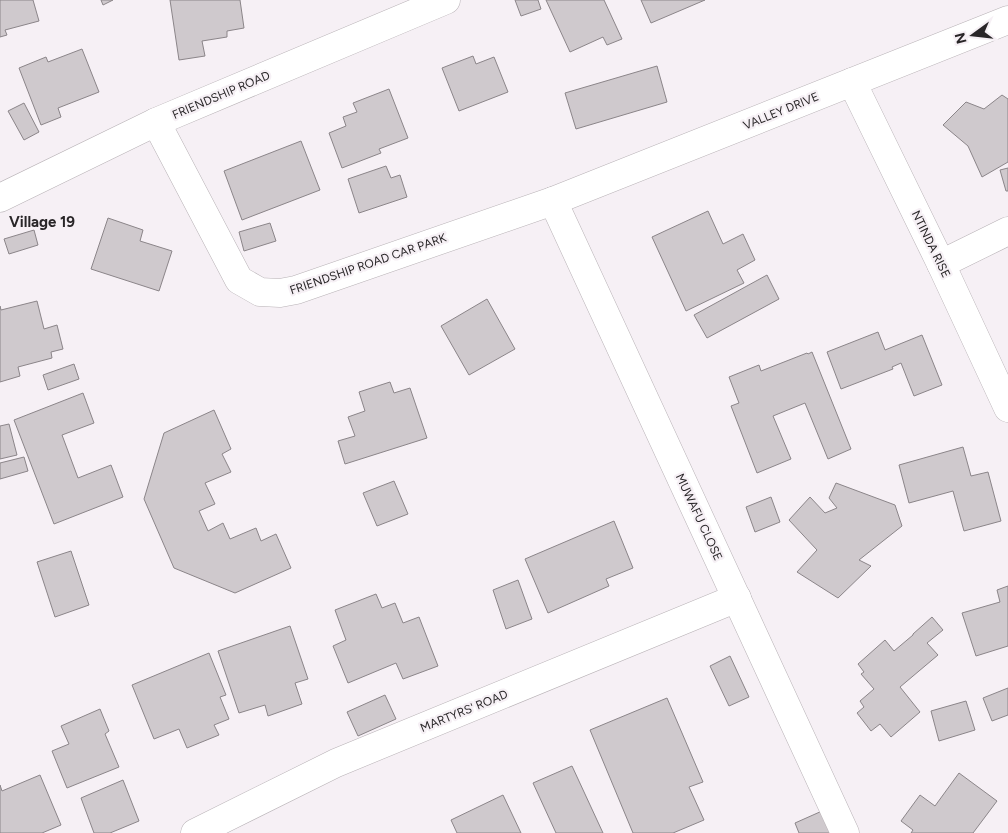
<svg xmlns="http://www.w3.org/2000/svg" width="1008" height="833" font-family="Figtree,sans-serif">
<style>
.building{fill:#cfc9cd;stroke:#8b8589}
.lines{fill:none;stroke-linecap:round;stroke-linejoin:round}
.minor-casing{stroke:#b8b2b6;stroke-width:29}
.minor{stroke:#fff;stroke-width:28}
.labels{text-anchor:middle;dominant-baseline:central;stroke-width:4.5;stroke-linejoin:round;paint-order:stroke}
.street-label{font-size:12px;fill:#292628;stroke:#f6f0f5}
.quarter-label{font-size:15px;font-weight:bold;fill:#292628;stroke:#f6f0f5}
</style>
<rect width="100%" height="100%" fill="#f6f0f5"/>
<g class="building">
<polygon points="0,0 33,0 39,21 5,30 7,35 0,37"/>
<polygon points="101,0 113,0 103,5"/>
<polygon points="170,0 240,0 244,28 227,31 227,37 202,41 205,56 179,60"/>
<polygon points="515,0 538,0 541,9 521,16"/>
<polygon points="546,0 604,0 622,39 607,45 603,37 570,52"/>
<polygon points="641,0 705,0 651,23"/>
<polygon points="82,49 99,92 58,108 61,117 41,125 19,68 46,57 48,62"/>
<polygon points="473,56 476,64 494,57 508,92 459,111 442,68"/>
<polygon points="657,66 667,102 576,129 565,93"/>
<polygon points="389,89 408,138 379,149 381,153 342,168 329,133 346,126 343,117 357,112 353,103"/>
<polygon points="1002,95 1008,99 1008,162 982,177 968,146 943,125 966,102 984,109"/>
<polygon points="24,103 39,132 24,140 8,111"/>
<polygon points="301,141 320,190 242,220 224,171"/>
<polygon points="386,166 391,178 400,175 407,197 359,213 348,179"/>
<polygon points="1008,168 1008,191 1006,191 1000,170"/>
<polygon points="708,211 723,244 743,234 755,260 737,270 744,283 686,311 652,237"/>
<polygon points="108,218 143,230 140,241 172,251 159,291 91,269"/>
<polygon points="270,223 276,241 244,251 239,232"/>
<polygon points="34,230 38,245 9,254 4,239"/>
<polygon points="767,275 779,299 707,338 694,315"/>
<polygon points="487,299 515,349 469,375 441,326"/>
<polygon points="37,301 44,329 57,325 63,349 51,352 52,358 18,367 20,376 0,382 0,306 1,310"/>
<polygon points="878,332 885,350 922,335 942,385 914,396 901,363 892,367 893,369 841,389 827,352"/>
<polygon points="812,352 851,449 828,459 805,403 773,416 791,459 757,473 731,406 739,403 729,377 759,365 761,371 807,353 808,354"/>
<polygon points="74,364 79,379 48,390 43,375"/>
<polygon points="390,382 394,393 410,388 427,438 345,464 338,441 355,436 348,417 365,411 359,392"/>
<polygon points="83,393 94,423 62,435 78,478 111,465 123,497 54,524 14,420"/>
<polygon points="214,410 231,449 222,454 231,472 205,483 215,504 199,511 208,531 223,523 230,539 256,528 261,541 276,534 291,568 235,593 174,568 144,499 164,433"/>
<polygon points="9,424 17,455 0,459 0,426"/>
<polygon points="963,447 971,476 988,472 1001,521 964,531 953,491 909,503 899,465"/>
<polygon points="24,457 28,471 0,479 0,463"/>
<polygon points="394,481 408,514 377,526 363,493"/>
<polygon points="836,483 895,505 902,526 859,560 871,566 838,598 797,572 817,550 789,520 810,497 825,513 837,508 829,498"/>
<polygon points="771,497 780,522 755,532 746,507"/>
<polygon points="614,521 633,568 606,579 609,586 548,613 525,559"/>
<polygon points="71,551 89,605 55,617 37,562"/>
<polygon points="518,580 532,619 506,629 493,590"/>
<polygon points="1008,586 1008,646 976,656 962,613 1000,602 997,590"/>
<polygon points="376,594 382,608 395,603 403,623 419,617 438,666 403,679 396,663 348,683 333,646 346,640 335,610"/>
<polygon points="932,617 943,630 927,643 938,655 900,687 920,712 891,737 880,724 871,731 857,713 864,707 860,701 874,689 861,674 864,672 858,664 885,640 894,651 913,635 913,634"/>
<polygon points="290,626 308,679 295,683 302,704 268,716 265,705 239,713 218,651"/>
<polygon points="209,653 226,695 220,697 229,719 214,725 219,735 187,748 179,729 154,739 132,685"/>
<polygon points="730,656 749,697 729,706 710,666"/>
<polygon points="1008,688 1008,715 992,721 983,698"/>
<polygon points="385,695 396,719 358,736 347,712"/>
<polygon points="667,698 703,782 689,787 704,820 673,833 633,833 590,730"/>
<polygon points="966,701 975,730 939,741 931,711"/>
<polygon points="100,709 109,731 105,734 119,767 67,788 52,751 69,744 61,726"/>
<polygon points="572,766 603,833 556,833 533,783"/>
<polygon points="959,773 997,801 973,833 911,833 913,830 901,821 920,795 935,806"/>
<polygon points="40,775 61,825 42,833 0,833 0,785 2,791"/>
<polygon points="123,780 139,821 110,833 94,833 81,798"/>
<polygon points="503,795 521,833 457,833 451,820"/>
<polygon points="822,811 832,833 799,833 795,823"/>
</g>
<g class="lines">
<defs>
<g id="minor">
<polyline points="852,82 941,264 1008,408"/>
<polyline points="156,122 239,280 260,292 280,293 296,290 553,201 1008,20"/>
<polyline points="0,198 156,122 446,0"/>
<polyline points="553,201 845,833"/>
<polyline points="941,264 1008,231"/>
<polyline points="195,833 336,763 737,598"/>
</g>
</defs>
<use href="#minor" class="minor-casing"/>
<use href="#minor" class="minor"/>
</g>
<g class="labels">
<g class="street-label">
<text transform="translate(221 95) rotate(-23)">FRIENDSHIP ROAD</text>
<text transform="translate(781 111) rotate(-22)">VALLEY DRIVE</text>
<text transform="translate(931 244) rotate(64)">NTINDA RISE</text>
<text transform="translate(368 264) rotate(-19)">FRIENDSHIP ROAD CAR PARK</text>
<text transform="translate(699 517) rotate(65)">MUWAFU CLOSE</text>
<text transform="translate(464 711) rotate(-22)">MARTYRS' ROAD</text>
</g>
<g class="quarter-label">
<text x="42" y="222">Village 19</text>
</g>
</g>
<g transform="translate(973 35) rotate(255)" stroke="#f6f0f5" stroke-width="4" paint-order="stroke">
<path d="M0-4L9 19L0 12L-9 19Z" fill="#292628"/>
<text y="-8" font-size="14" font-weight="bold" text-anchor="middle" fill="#292628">N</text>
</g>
</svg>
